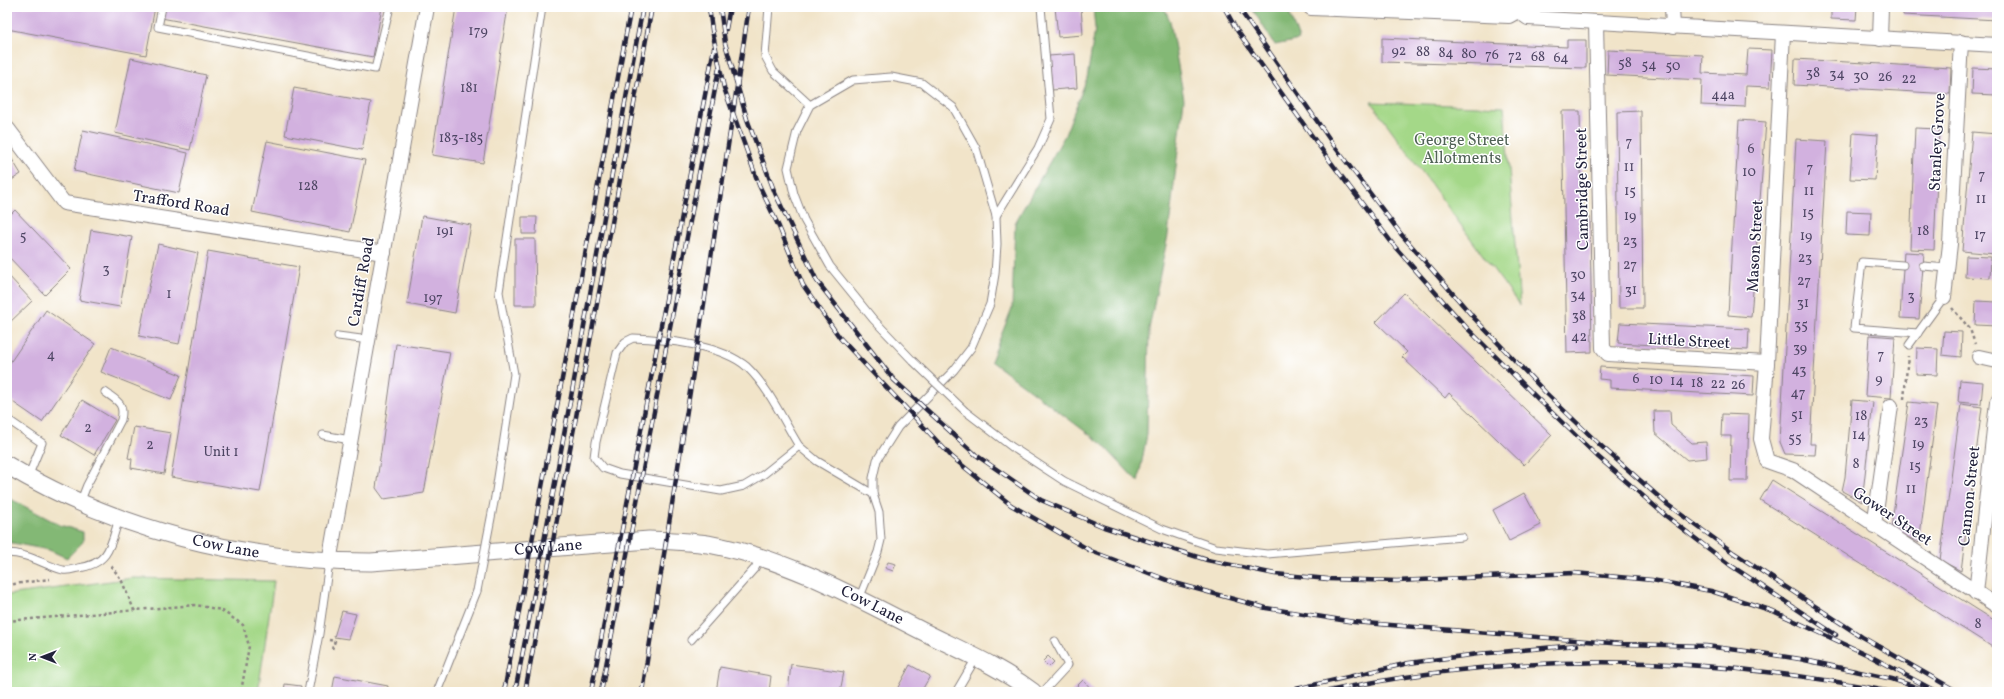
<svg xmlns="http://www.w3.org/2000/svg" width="2004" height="699" font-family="Vollkorn,serif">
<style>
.green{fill:#a4d888;stroke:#637d62}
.forest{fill:#83b874;stroke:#526d58}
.building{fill:#d2b1df}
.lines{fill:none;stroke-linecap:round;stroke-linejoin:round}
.service-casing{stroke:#8a8382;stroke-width:9}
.minor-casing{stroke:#8a8382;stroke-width:16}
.tertiary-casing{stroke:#8a8382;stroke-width:19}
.path{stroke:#8a8382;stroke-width:2.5;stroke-dasharray:3 3;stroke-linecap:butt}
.service{stroke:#fff;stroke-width:7}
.minor{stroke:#fff;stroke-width:14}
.tertiary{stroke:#fff;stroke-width:17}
.rail-casing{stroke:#22223b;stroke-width:4.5}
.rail{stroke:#fff;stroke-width:3;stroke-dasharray:9;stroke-linecap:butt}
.service-bridge-casing{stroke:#8a8382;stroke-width:9;stroke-linecap:butt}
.service-bridge{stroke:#fff;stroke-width:7}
.labels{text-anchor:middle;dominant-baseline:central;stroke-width:3;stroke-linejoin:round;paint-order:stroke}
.number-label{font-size:14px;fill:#4e4664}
.park-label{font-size:16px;fill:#506256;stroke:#fff}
.street-label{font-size:16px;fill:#22223b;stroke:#fff}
</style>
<rect width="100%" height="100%" fill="#fff"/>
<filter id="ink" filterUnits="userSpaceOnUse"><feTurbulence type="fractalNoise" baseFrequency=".025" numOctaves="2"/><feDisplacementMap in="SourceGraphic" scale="8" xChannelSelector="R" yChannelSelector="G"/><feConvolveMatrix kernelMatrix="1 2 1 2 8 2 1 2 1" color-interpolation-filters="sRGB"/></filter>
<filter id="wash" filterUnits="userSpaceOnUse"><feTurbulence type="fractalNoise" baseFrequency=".012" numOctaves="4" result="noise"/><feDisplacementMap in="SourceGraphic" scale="16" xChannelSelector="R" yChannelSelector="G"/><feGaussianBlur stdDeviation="0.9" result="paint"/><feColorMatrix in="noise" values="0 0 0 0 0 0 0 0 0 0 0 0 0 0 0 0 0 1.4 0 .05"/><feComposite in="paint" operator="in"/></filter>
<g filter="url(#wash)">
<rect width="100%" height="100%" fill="#f1e4c9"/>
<g class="green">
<polygon points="1371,102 1504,107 1520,306"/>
<polygon points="133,578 274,581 258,692 7,692 7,595"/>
</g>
<g class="forest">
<polygon points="1093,7 1164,7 1170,21 1184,99 1168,235 1149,329 1147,434 1138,482 1102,444 991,361 1012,308 1015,223 1065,135 1087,78 1095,29"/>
<polygon points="1251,7 1287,7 1299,40 1275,45"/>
<polygon points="7,497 60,525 83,532 83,542 67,558 49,550 7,542"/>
</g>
<g id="blocks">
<g class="building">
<polygon points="7,7 155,7 146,55 7,29"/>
<polygon points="163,7 382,7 373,57 161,18"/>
<polygon points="456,7 508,7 483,163 432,155"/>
<polygon points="1055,7 1081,7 1083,35 1058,37"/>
<polygon points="1831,7 1857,7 1856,20 1831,19"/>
<polygon points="1903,7 1997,7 1997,20 1903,15"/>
<polygon points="1382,38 1567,47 1567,40 1586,40 1586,68 1382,62"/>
<polygon points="1748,49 1772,50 1770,87 1746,86 1745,107 1701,105 1702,80 1607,75 1608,50 1703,55 1702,73 1746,75"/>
<polygon points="1075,54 1077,88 1052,90 1049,56"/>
<polygon points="131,58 206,75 190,150 115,133"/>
<polygon points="1795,59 1951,68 1950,94 1794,85"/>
<polygon points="1973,68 1997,69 1997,95 1972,94"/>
<polygon points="294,88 371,102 362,150 285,135"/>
<polygon points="1562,111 1580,111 1582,217 1590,217 1592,352 1567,353"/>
<polygon points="1641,111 1643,308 1619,308 1617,112"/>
<polygon points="1739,120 1766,122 1751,317 1728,315"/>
<polygon points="1915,128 1939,129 1934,250 1910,249"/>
<polygon points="83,130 188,153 179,193 74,171"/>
<polygon points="1972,132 1997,134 1997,228 1995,254 1962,251"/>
<polygon points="1853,133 1878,135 1875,180 1850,179"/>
<polygon points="1796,139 1827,141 1810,444 1816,444 1815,455 1785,454 1780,442"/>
<polygon points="267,141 365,160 350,232 252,212"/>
<polygon points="7,151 21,174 7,183"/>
<polygon points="15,210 71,269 45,295 7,255 7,218"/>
<polygon points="1847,211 1871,212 1870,236 1846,235"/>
<polygon points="422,216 471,225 455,313 407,304"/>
<polygon points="522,217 537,217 536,234 522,234"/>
<polygon points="91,230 132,237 120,307 79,300"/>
<polygon points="515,239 535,239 536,305 515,305"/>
<polygon points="158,244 198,253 179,344 139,336"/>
<polygon points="208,251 299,267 260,492 171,477"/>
<polygon points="1904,252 1924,253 1919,319 1900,318"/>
<polygon points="1966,256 1991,257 1990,278 1965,277"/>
<polygon points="7,274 32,301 7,325"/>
<polygon points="1404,293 1552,435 1524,465 1449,393 1445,398 1402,357 1407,352 1376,322"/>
<polygon points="1976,301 1997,302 1997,326 1975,325"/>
<polygon points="46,310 95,344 42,422 7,398 7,367"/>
<polygon points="1620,323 1749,329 1748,350 1618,343"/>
<polygon points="1944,331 1962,332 1961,357 1942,355"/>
<polygon points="1869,335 1895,337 1891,398 1865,396"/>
<polygon points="396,344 450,352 424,493 384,499 376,488"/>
<polygon points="111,347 181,375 171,400 101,372"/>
<polygon points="1917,348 1938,349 1937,375 1916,374"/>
<polygon points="1600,367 1754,376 1753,396 1610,388 1610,380 1599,379"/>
<polygon points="1960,380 1983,382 1981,404 1958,402"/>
<polygon points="82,400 115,420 94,455 61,435"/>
<polygon points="1852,400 1873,402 1862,502 1842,491 1845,477"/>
<polygon points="1909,402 1937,405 1919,543 1891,528"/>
<polygon points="1961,404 1982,407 1961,571 1940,560"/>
<polygon points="1654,411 1670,411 1671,425 1692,443 1706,442 1707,458 1687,460 1655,433"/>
<polygon points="1722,414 1749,415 1747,481 1730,481 1731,436 1721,436"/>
<polygon points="134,427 171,433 164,474 131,468 132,459 128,458"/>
<polygon points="1772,480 1997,622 1997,650 1760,500"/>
<polygon points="1524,493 1541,525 1509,541 1493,510"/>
<polygon points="888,562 896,564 893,571 885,568"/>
<polygon points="1996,563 1997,563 1997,593 1992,591"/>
<polygon points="342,611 356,614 348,639 334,637"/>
<polygon points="1048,656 1054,662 1049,667 1043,661"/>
<polygon points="791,664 844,672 840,692 788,692"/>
<polygon points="910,665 930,676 921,692 898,692 896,691"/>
<polygon points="720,667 771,676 769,692 716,692"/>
<polygon points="335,676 388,686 387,692 332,692"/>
<polygon points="1083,680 1094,692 1071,692"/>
<polygon points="285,684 301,686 300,692 284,692"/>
</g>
</g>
</g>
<g filter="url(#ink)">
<use href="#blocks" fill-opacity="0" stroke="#8a8382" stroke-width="1"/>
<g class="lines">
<defs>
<g id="service">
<polyline points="162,7 158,27 375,69 390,7"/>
<polyline points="769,7 765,56 773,71 810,105"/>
<polyline points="996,216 1038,148 1051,119 1041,7"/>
<polyline points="1903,265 1862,262 1854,328 1918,333"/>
<polyline points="1923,266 1947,268"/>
<polyline points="338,336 369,340"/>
<path d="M633,338c32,1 89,7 114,29 22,21 36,53 52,79l-35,28 -20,12 -23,5 -101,-17 -17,-6 -9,-11 2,-15 21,-89 8,-11z"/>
<polyline points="1909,345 1944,297"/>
<polyline points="965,411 1012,447 1064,481 1162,529 1216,548 1267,554 1462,537"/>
<polyline points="7,419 42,443 28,477"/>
<polyline points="323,435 350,440"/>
<polyline points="799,446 817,461 873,494"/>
<polyline points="495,497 514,374 499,292 542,7"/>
<path d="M80,503l7,-18 34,-65c4,-17 -4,-19 -16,-28"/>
<path d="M7,553c21,0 37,12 56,17 5,1 11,-1 15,-2 32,-4 33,-24 41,-50"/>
<polyline points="859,599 878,552 881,540 879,512 873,494 873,478 877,460 898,427 954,370 971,348 990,304 995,274 997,244 996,216 976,148 953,107 922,83 891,77 853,80 810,105 797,131 788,168 794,194 804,220 830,266 873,319 913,361"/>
<polyline points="691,640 755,568 760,558"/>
<polyline points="308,692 319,634 329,562"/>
<polyline points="437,692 477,591"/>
<polyline points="956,692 976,658"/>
<polyline points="1043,692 1068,665 1055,641"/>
</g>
<g id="minor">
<polyline points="1516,7 1518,11 1528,18 1997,45"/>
<polyline points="1672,7 1673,27"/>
<polyline points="1311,8 1509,16 1518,11"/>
<polyline points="1596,22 1603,348 1608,354 1767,363"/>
<polyline points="1783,33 1767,363 1761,439 1767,461 1793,470 1997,606"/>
<polyline points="1880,39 1881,7"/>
<polyline points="8,129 64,203 384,253"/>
<polyline points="1944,297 1950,244 1961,42"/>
<polyline points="1979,357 1997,361"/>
<polyline points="1874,526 1891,406"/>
<polyline points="329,562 427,7"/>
<polyline points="1976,593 1997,402"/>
</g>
<g id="tertiary">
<path id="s1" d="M7,465c109,65 238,97 364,97l278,-22c22,1 43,1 64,5 74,14 142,52 209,86 38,19 77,35 111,61"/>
</g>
</defs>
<use href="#service" class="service-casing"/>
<use href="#minor" class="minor-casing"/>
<use href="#tertiary" class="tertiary-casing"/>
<g class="path">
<polyline points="1952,308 1970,329 1975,344"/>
<polyline points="1904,399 1908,356"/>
<polyline points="111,566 121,579 134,610"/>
<polyline points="7,585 50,579"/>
<polyline points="7,621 196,605 221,610 243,625 249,646 241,692"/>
<polyline points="329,640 335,641 332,649"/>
</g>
<use href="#service" class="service"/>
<use href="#minor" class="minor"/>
<use href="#tertiary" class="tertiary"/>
<defs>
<g id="rail">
<polyline points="709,7 712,30 724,88 759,185 779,227 803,285 840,338 952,457 1011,505 1091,551 1175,583 1266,608 1354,622 1623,644 1706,646 1761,653 1800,659 1892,679 1930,692"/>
<polyline points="720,7 725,43 747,119 775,193 817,281 894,380 976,455 1041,500 1104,527 1207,560 1275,574 1328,579 1397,581 1574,573 1652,580 1711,591 1773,611 1868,655 1937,692"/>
<polyline points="1224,7 1236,29 1327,157 1395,247 1466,327 1539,400 1597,456 1666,516 1730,565 1836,635"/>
<polyline points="1238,7 1335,147 1401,234 1475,319 1546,393 1600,445 1668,505 1734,553 1862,637 1958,692"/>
<polyline points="726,29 730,7"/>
<polyline points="504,692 631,7"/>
<path d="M515,692c45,-228 85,-457 128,-685"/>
<polyline points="525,692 652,7"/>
<polyline points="591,692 714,48"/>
<polyline points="601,692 719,68"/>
<polyline points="642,692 704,304 749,7"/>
<polyline points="1283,692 1409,663 1478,654 1577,645"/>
<path d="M1324,692c189,-41 379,-38 568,0"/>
</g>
</defs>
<use href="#rail" class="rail-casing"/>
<use href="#rail" class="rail"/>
<defs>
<g id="service-bridge">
<polyline points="913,361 965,411"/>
<polyline points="477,591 495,497"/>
</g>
</defs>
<use href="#service-bridge" class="service-bridge-casing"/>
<use href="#service-bridge" class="service-bridge"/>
</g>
</g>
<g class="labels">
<g class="number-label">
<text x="478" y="31">179</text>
<text x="1399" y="51">92</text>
<text x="1423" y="52">88</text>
<text x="1446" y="53">84</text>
<text x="1469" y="54">80</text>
<text x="1492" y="55">76</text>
<text x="1515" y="56">72</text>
<text x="1538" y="57">68</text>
<text x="1561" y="58">64</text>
<text x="1625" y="63">58</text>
<text x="1649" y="65">54</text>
<text x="1673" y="66">50</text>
<text x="1813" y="73">38</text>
<text x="1837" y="74">34</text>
<text x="1861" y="76">30</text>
<text x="1885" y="77">26</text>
<text x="1909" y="79">22</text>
<text x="469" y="88">181</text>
<text x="1723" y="95">44a</text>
<text x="461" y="138">183-185</text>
<text x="1629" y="142">7</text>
<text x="1751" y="149">6</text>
<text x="1629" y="167">11</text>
<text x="1810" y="168">7</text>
<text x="1749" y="172">10</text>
<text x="1982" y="175">7</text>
<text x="308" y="186">128</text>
<text x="1630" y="191">15</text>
<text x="1809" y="191">11</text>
<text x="1981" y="199">11</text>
<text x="1808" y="213">15</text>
<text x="1630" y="216">19</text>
<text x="445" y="231">191</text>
<text x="1923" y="231">18</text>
<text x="1980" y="235">17</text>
<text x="23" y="236">5</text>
<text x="1806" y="236">19</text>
<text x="1630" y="241">23</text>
<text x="1805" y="258">23</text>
<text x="1630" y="265">27</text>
<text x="106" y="269">3</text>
<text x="1578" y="275">30</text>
<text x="1804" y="281">27</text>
<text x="1631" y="290">31</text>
<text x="169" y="294">1</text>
<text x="1578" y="295">34</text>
<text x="1911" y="296">3</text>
<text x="433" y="298">197</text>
<text x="1803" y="303">31</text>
<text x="1579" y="316">38</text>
<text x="1801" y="325">35</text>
<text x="1579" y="337">42</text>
<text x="1800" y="348">39</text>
<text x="51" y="355">4</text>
<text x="1881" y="355">7</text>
<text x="1799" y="370">43</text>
<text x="1636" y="379">6</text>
<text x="1879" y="379">9</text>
<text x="1656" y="380">10</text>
<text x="1677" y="381">14</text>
<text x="1697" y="383">18</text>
<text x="1718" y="384">22</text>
<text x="1738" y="385">26</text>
<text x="1798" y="393">47</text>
<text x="1797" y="415">51</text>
<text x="1861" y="416">18</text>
<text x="1921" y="421">23</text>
<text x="88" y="428">2</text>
<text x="1859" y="435">14</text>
<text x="1795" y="438">55</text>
<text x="1918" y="444">19</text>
<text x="150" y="445">2</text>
<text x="221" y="452">Unit 1</text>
<text x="1856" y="464">8</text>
<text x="1915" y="466">15</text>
<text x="1911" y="489">11</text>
<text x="1978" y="624">8</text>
</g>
<g class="park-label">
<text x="1462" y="141">George Street<tspan x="1462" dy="18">Allotments</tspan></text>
</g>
<g class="street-label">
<text transform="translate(1938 142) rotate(-87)">Stanley Grove</text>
<text transform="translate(1583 189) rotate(-91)">Cambridge Street</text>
<text transform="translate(181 204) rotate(9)">Trafford Road</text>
<text transform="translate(1756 246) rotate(-87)">Mason Street</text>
<text transform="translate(362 282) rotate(-80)">Cardiff Road</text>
<text transform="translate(1689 342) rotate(3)">Little Street</text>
<text transform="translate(1970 496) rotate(-84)">Cannon Street</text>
<text transform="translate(1892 517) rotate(34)">Gower Street</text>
<text stroke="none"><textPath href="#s1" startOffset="235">Cow Lane</textPath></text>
<text stroke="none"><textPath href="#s1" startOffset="559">Cow Lane</textPath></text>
<text stroke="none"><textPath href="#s1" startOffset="895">Cow Lane</textPath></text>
</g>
</g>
<rect width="2004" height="699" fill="none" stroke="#fff" stroke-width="24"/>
<g transform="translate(42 657) rotate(270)" stroke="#ffffff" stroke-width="3" paint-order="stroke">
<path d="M0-3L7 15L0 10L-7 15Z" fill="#22223b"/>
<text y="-6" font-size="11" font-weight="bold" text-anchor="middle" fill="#22223b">N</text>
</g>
</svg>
